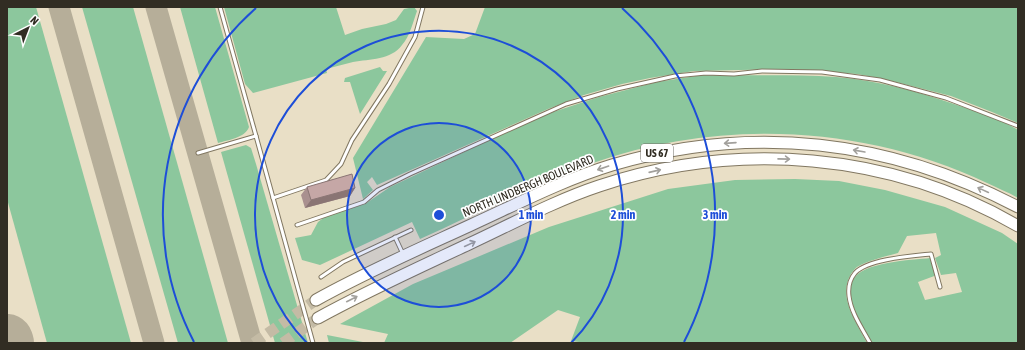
<svg xmlns="http://www.w3.org/2000/svg" width="1025" height="350" font-family="'Asap Condensed',sans-serif">
<style>
.green{fill:#8cc79d}
.lines{fill:none;stroke-linecap:round;stroke-linejoin:round}
.taxiway{stroke:#b6ae99;stroke-width:21}
.runway{stroke:#b6ae99;stroke-width:52}
.highway-tunnel{stroke:#c4bba5;stroke-width:11;stroke-dasharray:11 5.5;stroke-linecap:butt}
.lane-casing{stroke:#817761;stroke-width:5}
.highway-casing{stroke:#817761;stroke-width:13}
.lane{stroke:#fff;stroke-width:3}
.highway{stroke:#fff;stroke-width:11}
.wall{fill:#a9908f}
.shaded-wall{fill:#8a7574}
.building{fill:#c5a7a6;stroke:#8a7574}
.oneway{stroke:#a2a09c}
.ring{fill:none;stroke:#1d4ed8;stroke-width:2}
.labels{text-anchor:middle;dominant-baseline:central;stroke-width:3.5;stroke-linejoin:round;paint-order:stroke}
.shield{fill:#fff;stroke:#6f6c65;stroke-width:1}
.shield-label{font-size:11px;font-weight:bold;fill:#312d23}
.street-label{font-size:12px;fill:#312d23;stroke:#fff}
.centre{fill:#1d4ed8;stroke:#fff;stroke-width:2}
.ring-label{font-size:12px;text-anchor:middle;font-weight:bold;fill:#1d4ed8;stroke:#fff;stroke-width:3.5;stroke-linejoin:round;paint-order:stroke}
</style>
<rect width="100%" height="100%" fill="#e9dfc6"/>
<g class="green">
<polygon points="7,7 36,7 131,343 47,343 7,199"/>
<polygon points="82,7 133,7 228,343 178,343"/>
<path d="M180,7h35l34,120c-4,11 -21,13 -31,16z"/>
<path d="M224,7h112l9,28 17,-6 24,-5 10,-4 8,-11 10,-2 3,4c-4,11 -7,25 -15,34 -11,15 -32,14 -49,17 -9,2 -18,5 -27,7l1,4 -74,20 -8,-9z"/>
<polygon points="485,7 1018,7 1018,123 992,112 951,96 884,79 857,74 790,69 694,71 650,78 622,84 584,95 548,109 377,185 372,177 367,182 373,190 363,199 353,158 426,37 464,39 475,34"/>
<polygon points="380,67 383,71 387,71 360,114 350,82 344,82 345,78"/>
<path d="M702,75c45,1 89,-1 134,2 40,3 80,14 118,27 21,7 45,14 64,26v68c-10,-6 -21,-10 -31,-15 -122,-58 -267,-65 -394,-20 -59,20 -115,50 -173,76l-8,-17 -92,43 -18,-5 -7,-22 16,-3 7,-13 8,-6 39,-12 25,-17 112,-53 51,-22 46,-15 58,-15z"/>
<polygon points="246,145 251,148 256,164 308,343 275,343 221,152"/>
<path d="M795,179l44,2 46,9 60,17 57,26 16,11v99h-146c-6,-11 -15,-23 -18,-35 -3,-9 -5,-19 -1,-28 8,-18 59,-20 77,-22l7,17 -19,7 7,18 37,-8 -6,-19 -15,2 -6,-17 6,-3 -5,-22 -29,3 -9,17c-14,4 -29,7 -41,14 -3,2 -4,5 -6,7 -14,23 6,49 16,69h-280l-16,-2 9,-24 -22,-7 -48,33h-126l4,-9 -48,-10 73,-40 136,-57 119,-38 67,-9z"/>
<polygon points="327,335 368,343 329,343"/>
</g>
<g class="lines">
<g class="taxiway">
<polyline points="59,7 154,343"/>
<polyline points="156,7 252,343"/>
</g>
<polyline class="runway" points="7,340 8,343"/>
<g class="highway-tunnel">
<polyline points="254,343 316,300"/>
<polyline points="283,343 318,318"/>
</g>
<defs>
<g id="lane">
<polyline points="256,136 313,343"/>
<polyline points="198,153 256,136 220,7"/>
<polyline points="273,198 326,180 341,164 352,140 389,84 415,37 423,7"/>
<polyline points="297,225 364,202 378,190 410,174 566,104 617,89 675,76 706,73 734,74 762,71 822,72 880,80 946,98 1018,126"/>
<polyline points="395,237 403,254"/>
<polyline points="321,277 343,262 411,230"/>
<path d="M870,343c-8,-15 -19,-30 -21,-47 -1,-8 1,-17 6,-23 13,-14 57,-17 76,-19l9,33"/>
</g>
<g id="highway">
<path d="M316,300c50,-28 103,-51 155,-75 46,-21 92,-45 141,-60 140,-42 278,-25 406,42"/>
<path d="M318,318c49,-27 100,-50 151,-74 43,-20 85,-43 130,-58 138,-46 292,-34 419,40"/>
</g>
</defs>
<use href="#lane" class="lane-casing"/>
<use href="#highway" class="highway-casing"/>
<use href="#lane" class="lane"/>
<use href="#highway" class="highway"/>
</g>
<polygon class="wall" points="307,187 355,188 350,196 305,208 301,195"/>
<polygon class="shaded-wall" points="355,188 350,196 305,208 311,200"/>
<polygon class="building" points="352,174 355,188 311,200 307,187"/>
<defs><path id="oneway-shaft" d="M-6 0H5M1.5-3L5.5 0L1.5 3" fill="none" stroke-width="1.6" stroke-linecap="round" stroke-linejoin="round"/></defs>
<g class="oneway">
<use href="#oneway-shaft" transform="translate(730 143) rotate(176)"/>
<use href="#oneway-shaft" transform="translate(859 151) rotate(-170)"/>
<use href="#oneway-shaft" transform="translate(784 159) rotate(1)"/>
<use href="#oneway-shaft" transform="translate(603 168) rotate(161)"/>
<use href="#oneway-shaft" transform="translate(655 171) rotate(-13)"/>
<use href="#oneway-shaft" transform="translate(983 190) rotate(-155)"/>
<use href="#oneway-shaft" transform="translate(470 244) rotate(-25)"/>
<use href="#oneway-shaft" transform="translate(352 299) rotate(-27)"/>
</g>
<circle cx="439" cy="215" r="92" fill="#1d4ed8" fill-opacity=".12"/>
<g class="ring">
<circle cx="439" cy="215" r="92"/>
<path d="M307 343A184 184 0 1 1 571 343"/>
<path d="M194 342A276 276 0 0 1 256 8M622 8A276 276 0 0 1 684 342"/>
</g>
<g class="labels">
<rect class="shield" x="641" y="144" width="32" height="18" rx="3"/>
<g class="shield-label">
<text x="657" y="153">US 67</text>
</g>
<g class="street-label">
<text transform="translate(528 186) rotate(-23)">NORTH LINDBERGH BOULEVARD</text>
</g>
</g>
<circle cx="439" cy="215" r="6" class="centre"/>
<g class="ring-label">
<text x="531" y="219">1 min</text>
<text x="623" y="219">2 min</text>
<text x="715" y="219">3 min</text>
</g>
<rect width="1025" height="350" fill="none" stroke="#312d23" stroke-width="16"/>
<g transform="translate(28 28) rotate(42)" stroke="#ffffff" stroke-width="3" paint-order="stroke">
<path d="M0-3L7 15L0 10L-7 15Z" fill="#312d23"/>
<text y="-6" font-size="11" font-weight="bold" text-anchor="middle" fill="#312d23">N</text>
</g>
</svg>
